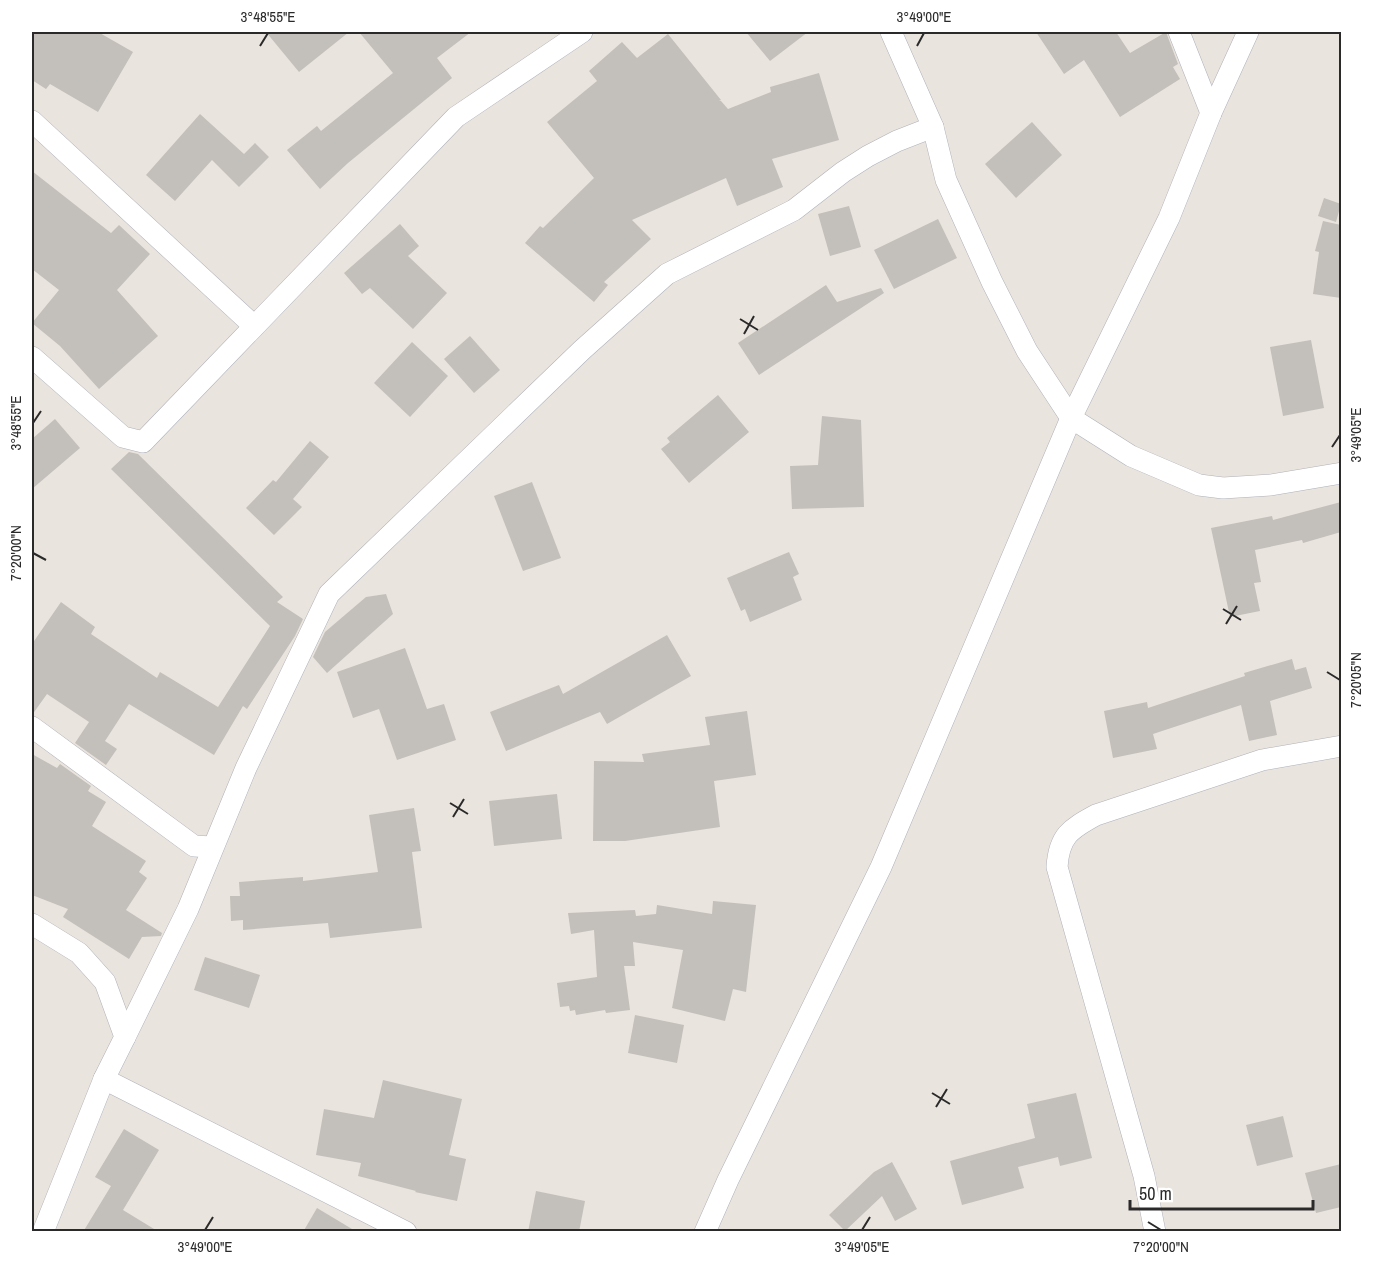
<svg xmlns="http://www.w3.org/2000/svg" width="1373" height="1263" font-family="'Archivo Narrow',sans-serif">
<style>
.building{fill:#c3bfba}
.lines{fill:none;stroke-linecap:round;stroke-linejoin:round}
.minor-casing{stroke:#afb1b9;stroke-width:22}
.minor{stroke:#fff;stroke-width:21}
.ticks{fill:none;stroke:#2a2a2a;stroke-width:2}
.neatline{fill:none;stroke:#2a2a2a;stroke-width:2}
.ticks-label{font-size:15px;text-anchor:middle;fill:#2a2a2a}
</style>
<rect width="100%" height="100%" fill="#eae4de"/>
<g class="building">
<polygon points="32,32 98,32 133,52 98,112 50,84 46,89 32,80"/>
<polygon points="266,32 349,32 299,72"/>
<polygon points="359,32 471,32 437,58 452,78 348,163 320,189 287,150 317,126 321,131 393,73"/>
<polygon points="746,32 808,32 770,61"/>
<polygon points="1036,32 1116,32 1130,53 1166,32 1178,64 1173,67 1180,79 1120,117 1084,60 1064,74"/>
<polygon points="668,34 721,100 719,101 721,101 728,109 771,92 770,87 819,73 839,140 772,159 783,187 737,206 726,178 632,220 651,239 604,282 608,285 594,302 525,243 540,226 543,228 594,178 547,122 597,81 589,71 622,42 637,58"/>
<polygon points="200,114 244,154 255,143 269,157 239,187 212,160 175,201 146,175"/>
<polygon points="1032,122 1062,155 1016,198 985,164"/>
<polygon points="32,171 111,233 119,225 150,254 117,290 158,336 99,389 60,346 32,323 59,290 32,269"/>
<polygon points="1324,198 1341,204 1336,222 1318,216"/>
<polygon points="849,206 861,247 830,256 818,214"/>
<polygon points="938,219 957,258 894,289 874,250"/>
<polygon points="1323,221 1341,225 1341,298 1313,294 1319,252 1315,251"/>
<polygon points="400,224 419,246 408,256 447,293 413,329 370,288 362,294 344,273"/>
<polygon points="826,285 837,302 881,288 884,293 759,375 738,343"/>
<polygon points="470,336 500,370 474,393 444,359"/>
<polygon points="1311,340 1324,408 1283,416 1270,347"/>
<polygon points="412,342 448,376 410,417 374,383"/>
<polygon points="718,395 749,432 689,483 661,449 670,442 667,438"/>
<polygon points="822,416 861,420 864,507 792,509 790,466 818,465"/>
<polygon points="55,419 80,448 32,489 32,439"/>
<polygon points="310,441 329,457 293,499 302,507 274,535 246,508 273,480 276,482"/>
<polygon points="129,452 138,454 283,597 277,602 303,619 295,636 247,709 243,706 214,755 129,704 105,741 117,749 106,765 75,743 89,722 47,694 32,715 32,644 61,602 95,627 91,634 157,678 160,672 218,707 270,626 111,469"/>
<polygon points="532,482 561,558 523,571 494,496"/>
<polygon points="1341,502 1341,532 1303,543 1302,540 1255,550 1261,582 1254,583 1260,611 1230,617 1211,528 1272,516 1273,520"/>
<polygon points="789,552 799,574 793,577 802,600 750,622 745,609 741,611 727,578"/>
<polygon points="386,594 393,614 327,673 313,657 325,632 366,597"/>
<polygon points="667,635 691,676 607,724 600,712 506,751 490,712 559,685 563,694"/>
<polygon points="405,648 427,709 444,704 456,740 397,760 379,709 353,718 337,672"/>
<polygon points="1292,659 1295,670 1306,667 1312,688 1270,701 1277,735 1249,741 1241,705 1153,734 1157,749 1113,758 1104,711 1147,702 1148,708 1245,676 1244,673"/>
<polygon points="747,711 756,775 714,781 720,827 625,841 593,841 594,761 644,762 642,754 710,745 705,717"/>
<polygon points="32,754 57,768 60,764 91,786 88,791 106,802 92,826 146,861 139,872 147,878 126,910 162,933 161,936 142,937 129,959 63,917 68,909 32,895"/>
<polygon points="557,794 562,839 494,846 489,801"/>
<polygon points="414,808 421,851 412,852 422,928 330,938 328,923 243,930 243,920 231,921 230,896 240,896 239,882 303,877 303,881 378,872 369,815"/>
<polygon points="713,901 756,905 746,992 733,989 725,1021 672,1008 683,950 633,942 635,966 624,966 630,1010 606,1013 605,1010 576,1015 575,1010 570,1011 569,1006 560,1007 557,983 597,977 594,930 571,934 568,913 635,910 636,916 656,914 657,905 712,914"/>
<polygon points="205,957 260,975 249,1008 194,990"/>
<polygon points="635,1015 684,1025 677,1063 628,1053"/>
<polygon points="383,1080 462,1099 449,1155 466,1159 457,1201 415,1192 416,1191 358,1176 361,1163 316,1155 324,1109 374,1118"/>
<polygon points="1076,1093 1092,1158 1060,1166 1058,1157 1018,1167 1024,1188 962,1205 950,1161 1035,1138 1027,1104"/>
<polygon points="1283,1116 1293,1157 1257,1166 1246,1125"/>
<polygon points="124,1129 159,1150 123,1210 159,1232 83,1232 111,1186 95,1177"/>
<polygon points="892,1162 917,1209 895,1221 882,1196 845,1231 829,1215 874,1172"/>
<polygon points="1341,1164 1341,1207 1316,1213 1305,1173"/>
<polygon points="536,1191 585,1201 579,1232 528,1232"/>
<polygon points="317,1208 357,1232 303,1232"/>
</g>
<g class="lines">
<defs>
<g id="minor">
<polyline points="891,32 933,127 946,180 992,282 1027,351 1071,418 1131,456 1199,485 1223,488 1271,485 1342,473"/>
<polyline points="1179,32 1211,113"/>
<polyline points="32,121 254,326"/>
<polyline points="32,357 123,437 143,442 456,117 582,32"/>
<polyline points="32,727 194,846 212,847"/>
<polyline points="32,924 79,953 105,982 125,1037 104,1079 43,1232"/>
<polyline points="125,1037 188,909 246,768 329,594 582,350 667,274 794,210 843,172 868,156 897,141 933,127"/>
<polyline points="104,1079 406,1232"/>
<polyline points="705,1232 728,1180 881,867 1071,418 1169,218 1211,113 1248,32"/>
<path d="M1155,1232l-11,-56 -87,-309c2,-31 13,-38 39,-52l166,-55 80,-14"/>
</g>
</defs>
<use href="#minor" class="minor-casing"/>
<use href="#minor" class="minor"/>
</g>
<path class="ticks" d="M260,46l8,-13M917,46l7,-13M740,319l18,11M744,334l10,-18M33,423l8,-12M1332,447l8,-12M33,553l13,7M1223,609l18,11M1226,624l11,-18M1327,672l13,8M450,803l18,11M453,817l11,-18M932,1093l18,11M936,1107l11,-18M1148,1222l13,8M205,1230l8,-13M862,1230l8,-13"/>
<rect width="1373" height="1263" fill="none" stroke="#ffffff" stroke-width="66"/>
<path d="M1130 1200v9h183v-9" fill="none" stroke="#2a2a2a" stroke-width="3"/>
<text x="1139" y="1200" font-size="18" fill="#2a2a2a" stroke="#ffffff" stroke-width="4.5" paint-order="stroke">50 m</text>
<rect x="33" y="33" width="1307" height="1197" class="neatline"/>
<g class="ticks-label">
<text x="268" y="22">3°48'55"E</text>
<text x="924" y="22">3°49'00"E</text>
<text transform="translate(16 423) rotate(-90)" y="5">3°48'55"E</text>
<text transform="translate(1356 435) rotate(-90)" y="5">3°49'05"E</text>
<text transform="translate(16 553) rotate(-90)" y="5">7°20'00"N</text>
<text transform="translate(1356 680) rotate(-90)" y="5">7°20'05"N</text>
<text x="205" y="1252">3°49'00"E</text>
<text x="862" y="1252">3°49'05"E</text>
<text x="1161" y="1252">7°20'00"N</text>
</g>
</svg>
